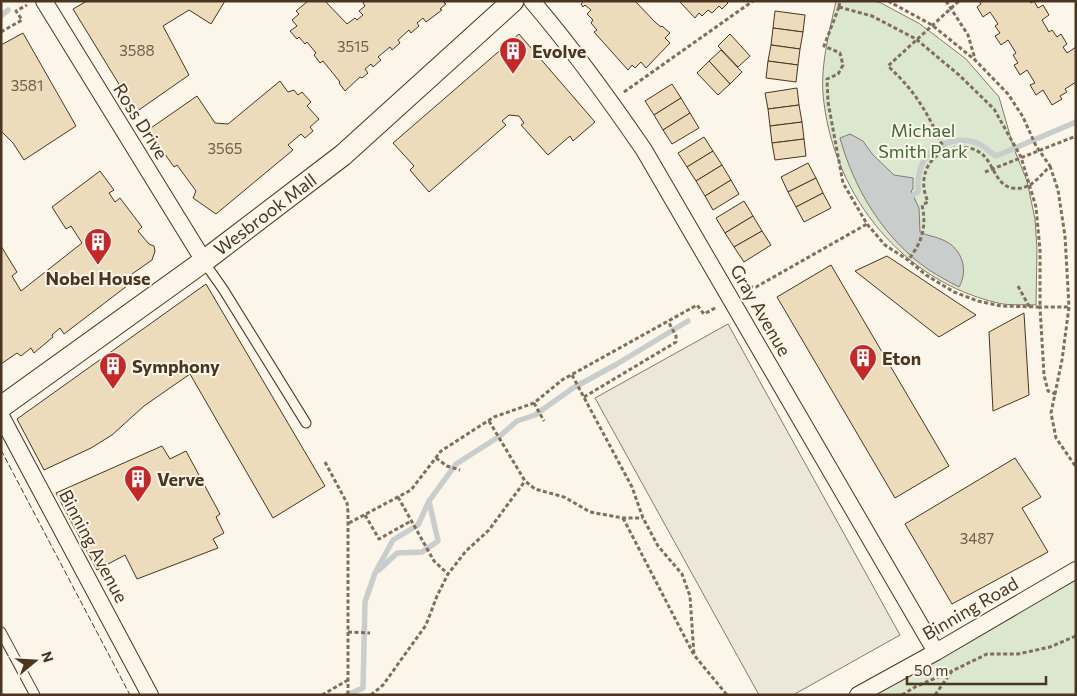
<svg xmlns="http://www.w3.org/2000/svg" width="1077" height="696" font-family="Commissioner,sans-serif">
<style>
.green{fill:#dce7d0;stroke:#887966}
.parking{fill:#ede7d9;stroke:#887966}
.water{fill:#c9cecd;stroke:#887966}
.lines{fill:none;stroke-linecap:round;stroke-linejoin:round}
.stream{stroke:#c9cecd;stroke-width:5.5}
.building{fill:#ecdcbc;stroke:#4a3520}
.service-casing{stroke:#4a3520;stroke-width:11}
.minor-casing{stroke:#4a3520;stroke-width:18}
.tertiary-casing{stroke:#4a3520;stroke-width:23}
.path{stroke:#7f6f5c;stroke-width:3;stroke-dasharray:4 2.5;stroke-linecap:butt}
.service{stroke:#fbf6e9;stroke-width:9}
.minor{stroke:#fbf6e9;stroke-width:16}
.tertiary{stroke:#fbf6e9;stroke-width:21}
.fence{stroke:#4a3520;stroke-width:1;stroke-dasharray:6 2.5;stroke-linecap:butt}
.labels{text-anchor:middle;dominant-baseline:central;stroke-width:4;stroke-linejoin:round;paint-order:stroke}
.number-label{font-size:15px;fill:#725f47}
.poi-label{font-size:18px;font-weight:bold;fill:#4a3520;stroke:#fbf6e9;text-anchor:start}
.street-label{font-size:18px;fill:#4a3520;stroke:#fbf6e9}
.park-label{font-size:18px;fill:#436837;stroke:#fbf6e9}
</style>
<rect width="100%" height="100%" fill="#fbf6e9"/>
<g class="green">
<path d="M836,1h38l7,2 39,21 46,35 33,38 15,52 13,32 8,38 2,29 -1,57c-12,-1 -26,1 -38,-2 -95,-22 -162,-105 -174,-200 -5,-34 5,-69 12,-102z"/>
<polygon points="1076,580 1076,695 874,695"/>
</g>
<polygon class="parking" points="728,324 900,635 793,695 759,695 595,398"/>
<path class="water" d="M850,134l13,7 10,14 21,20 19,3v11l-2,2 8,17 1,24c7,4 15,4 23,8 19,8 26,30 16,47 -10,-5 -20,-11 -30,-17 -45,-31 -75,-81 -89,-132z"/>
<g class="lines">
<g class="stream">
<polyline points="1,16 8,10"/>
<path d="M913,195l5,-3c0,-10 0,-20 5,-30 11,-20 38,-27 58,-17 5,3 10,8 15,11l80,-34"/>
<polyline points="379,570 397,553 422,552 438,541 429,501"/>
<polyline points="347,695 363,688 365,602 375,573 393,540 418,525 429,501 456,464 500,436 517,421 535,415 573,388 617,364 688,321"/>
</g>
</g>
<g class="building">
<polygon points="87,1 225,1 211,24 189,10 163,26 189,75 136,112 73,9"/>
<polygon points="308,1 325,1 347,24 355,18 357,20 363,15 359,11 365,6 363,3 365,1 446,1 444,3 446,4 440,9 442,10 426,22 423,18 417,23 419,26 411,33 409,30 398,40 400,43 392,50 390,47 378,57 381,60 373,67 371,64 365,69 368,73 362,78 360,77 345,91 339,83 340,82 323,61 320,63 314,55 316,53 307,42 305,44 299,37 297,39 290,31 297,26 292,20 299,14 296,11"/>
<polygon points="584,1 635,1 655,22 661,27 662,26 670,33 665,38 670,43 646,68 641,62 635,68 632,65 628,70 594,32 597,30 591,23 593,20 587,14 591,10 585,5 583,7 581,4"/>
<polygon points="679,1 727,1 728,3 722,9 719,6 712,13 708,10 702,16 699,13 695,18"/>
<polygon points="979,1 1030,1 1031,3 1034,1 1038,8 1043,5 1049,15 1042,20 1049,32 1052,30 1057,37 1061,34 1067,44 1063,47 1067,53 1076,47 1076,82 1065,89 1067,92 1060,96 1062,99 1052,105 1043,90 1036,95 1030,85 1035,83 1027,70 1020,75 1014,65 1018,63 1013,55 1016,53 1008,40 1001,45 995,36 1000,33 995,26 998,24 990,12 983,17 977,7 981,4"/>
<polygon points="775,11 805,15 803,32 773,28"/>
<polygon points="773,28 803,32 800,49 771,45"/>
<polygon points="23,33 76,126 24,160 13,143 1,131 1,45"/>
<polygon points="519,34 595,122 573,141 570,136 548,155 521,125 524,123 519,116 509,115 502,121 506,125 429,192 410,170 414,166 393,143"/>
<polygon points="730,34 750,56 738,67 718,46"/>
<polygon points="771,45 800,49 798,65 768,61"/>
<polygon points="721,50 742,72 730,84 709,61"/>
<polygon points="709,61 730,84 718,95 697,73"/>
<polygon points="768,61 798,65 796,82 766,78"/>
<polygon points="280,81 288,92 294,90 298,95 302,92 311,102 307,106 319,119 310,127 313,131 305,138 301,134 288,145 293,150 216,214 193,198 196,191 177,165 174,167 148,130 197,96 215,123 228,124"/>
<polygon points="672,84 681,98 654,115 645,101"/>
<polygon points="797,88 799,105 768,109 765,93"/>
<polygon points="681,98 690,113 663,130 654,115"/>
<polygon points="799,105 802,122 770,126 768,109"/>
<polygon points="690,113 699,128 672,144 663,130"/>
<polygon points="802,122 804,139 772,143 770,126"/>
<polygon points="704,137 713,151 687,167 678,153"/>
<polygon points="804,139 806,156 775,160 772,143"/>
<polygon points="713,151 722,165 696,181 687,167"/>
<polygon points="808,163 816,178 788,192 781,177"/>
<polygon points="722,165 731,180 705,196 696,181"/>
<polygon points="100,171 114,190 109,193 115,202 120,198 142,227 138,231 149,244 154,246 155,251 152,260 132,274 136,279 64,334 60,328 52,335 53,337 34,353 31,348 21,356 17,353 1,364 1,246 17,272 12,276 21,291 82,243 71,226 66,229 52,207"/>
<polygon points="816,178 823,193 796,207 788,192"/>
<polygon points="731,180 739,194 713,210 705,196"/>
<polygon points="823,193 831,208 804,222 796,207"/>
<polygon points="744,201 753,216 725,233 716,218"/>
<polygon points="753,216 762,231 734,247 725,233"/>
<polygon points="762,231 771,245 744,262 734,247"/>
<polygon points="887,256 976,315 939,337 855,271"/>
<polygon points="831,265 949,466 895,498 777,297"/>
<polygon points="206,284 325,486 273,518 190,374 144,406 112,435 91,448 44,470 17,419"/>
<polygon points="1024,313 1029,395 993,411 989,332"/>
<polygon points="162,446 170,459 186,451 220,514 216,517 224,533 213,539 218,548 137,579 125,555 97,570 56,493"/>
<polygon points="1015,458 1041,497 1022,508 1048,552 952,604 905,524"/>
</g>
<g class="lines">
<defs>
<g id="service">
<polyline points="204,262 223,289 306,423"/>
<polyline points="1,632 35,695"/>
</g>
<g id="minor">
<polyline points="44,1 204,261"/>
<path d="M532,1c41,48 77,98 112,149l292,502"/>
<polyline points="1,416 150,695"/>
<polyline points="858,695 936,652 1076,570"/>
</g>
<polyline id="tertiary" points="1,407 204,261 343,155 513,1"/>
</defs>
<use href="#service" class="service-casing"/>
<use href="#minor" class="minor-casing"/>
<use href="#tertiary" class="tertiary-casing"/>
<g class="path">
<path d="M888,1l44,24 43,35 33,34 15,23 13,29 14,20c-11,11 -20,25 -38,22 -25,-5 -15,-49 -62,-39 -9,2 -19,10 -23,19 -5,12 -4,22 1,34l-6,3c5,21 0,38 -14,55"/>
<polyline points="946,1 968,35 975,59"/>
<polygon points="839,7 872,16 916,39 959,75 994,109 1021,157 1036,207 1040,250 1040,307 1001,306 978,301 954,292 926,275 908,260 885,245 867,224 843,183 828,102 827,79 838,74 843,65 840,53 824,46"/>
<polyline points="839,7 840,1"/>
<polyline points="1,32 22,20 16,11 27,5"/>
<polyline points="624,92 753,1"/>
<path d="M945,151c-17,-37 -27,-57 -57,-85l71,-65"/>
<polyline points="1050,166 1058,190 1065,236 1069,307 1062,360 1051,413 1056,438 1076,467"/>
<polyline points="985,172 1076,136"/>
<polyline points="1018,286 1030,308"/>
<polyline points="744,292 752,287 756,287 867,224"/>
<polyline points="572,375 632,487 643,518 658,546 682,574 690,596 694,655"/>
<polyline points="1056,394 1048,391 1044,375 1040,307 1069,307"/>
<polyline points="584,397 676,342 676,336 668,321"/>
<polyline points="534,403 544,421"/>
<polyline points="489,421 525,481 535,489 564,497 590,512 623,518 643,518"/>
<polyline points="436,458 447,466 460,470"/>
<polyline points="325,462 347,503 348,512 348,695"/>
<polyline points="398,497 434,561 448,574"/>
<polyline points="365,515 379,539 411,521"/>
<polyline points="623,518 694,655 727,695"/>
<polyline points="349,523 411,490 441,451 494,417 534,403 562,380 697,305 704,314 717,307"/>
<polyline points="348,632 370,633"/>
<polyline points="322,695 348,680"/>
<polyline points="371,695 383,685 426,625 437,596 448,574 466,551 489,530 525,481"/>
<polyline points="902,695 915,687 952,671"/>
<polyline points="935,695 952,671 987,654 1018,654 1050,647 1076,636"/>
</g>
<use href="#service" class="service"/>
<use href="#minor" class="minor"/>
<use href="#tertiary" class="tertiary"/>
<polyline class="fence" points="1,450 130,695"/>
</g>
<defs>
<symbol id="building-pin" viewBox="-11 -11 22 30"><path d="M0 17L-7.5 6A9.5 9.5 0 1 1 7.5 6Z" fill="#c62828" stroke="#fbf6e9"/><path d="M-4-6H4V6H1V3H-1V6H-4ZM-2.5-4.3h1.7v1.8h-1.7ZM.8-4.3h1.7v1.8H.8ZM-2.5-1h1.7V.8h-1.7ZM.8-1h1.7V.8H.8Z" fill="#fff"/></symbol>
</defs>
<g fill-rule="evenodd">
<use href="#building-pin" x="497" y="35" width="32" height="43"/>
<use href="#building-pin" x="82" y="226" width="32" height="43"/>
<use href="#building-pin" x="847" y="342" width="32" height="43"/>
<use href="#building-pin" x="97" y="350" width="32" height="43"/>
<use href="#building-pin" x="122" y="463" width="32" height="43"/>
</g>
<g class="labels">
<g class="number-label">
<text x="353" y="46">3515</text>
<text x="137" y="50">3588</text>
<text x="27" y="85">3581</text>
<text x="225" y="148">3565</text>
<text x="977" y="538">3487</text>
</g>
<g class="poi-label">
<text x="532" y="51">Evolve</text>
<text x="98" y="278" text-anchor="middle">Nobel House</text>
<text x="882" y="358">Eton</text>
<text x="132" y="366">Symphony</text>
<text x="157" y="479">Verve</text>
</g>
<g class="street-label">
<text transform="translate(141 121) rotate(58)">Ross Drive</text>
<text transform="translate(265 214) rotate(-37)">Wesbrook Mall</text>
<text transform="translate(761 310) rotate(60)">Gray Avenue</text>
<text transform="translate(94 546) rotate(62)">Binning Avenue</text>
<text transform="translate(970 608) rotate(-30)">Binning Road</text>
</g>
<g class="park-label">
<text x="923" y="130">Michael<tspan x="923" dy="21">Smith Park</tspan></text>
</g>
</g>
<rect width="1077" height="696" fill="none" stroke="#4a3520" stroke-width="5"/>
<g transform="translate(35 661) rotate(72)" stroke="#fbf6e9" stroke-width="4" paint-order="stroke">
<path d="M0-4L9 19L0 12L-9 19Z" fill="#4a3520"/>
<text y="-8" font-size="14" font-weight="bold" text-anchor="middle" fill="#4a3520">N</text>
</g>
<path d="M907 676v8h139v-8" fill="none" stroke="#4a3520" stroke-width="2.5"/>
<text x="914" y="676" font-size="15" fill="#4a3520" stroke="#fbf6e9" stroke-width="4" paint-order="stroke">50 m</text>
</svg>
